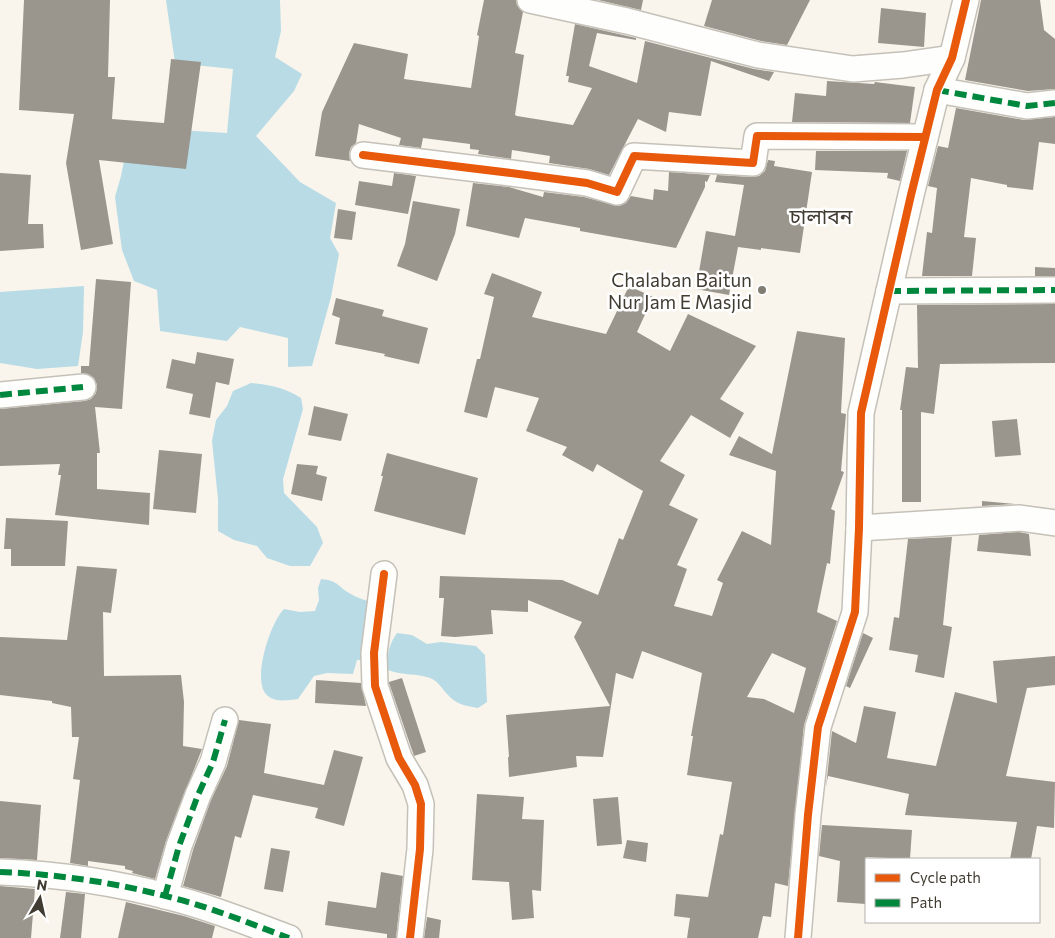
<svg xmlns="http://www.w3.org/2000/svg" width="1055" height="938" font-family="Commissioner,'Noto Sans Bengali',sans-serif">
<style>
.water{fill:#b8dbe6}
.building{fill:#9a968e;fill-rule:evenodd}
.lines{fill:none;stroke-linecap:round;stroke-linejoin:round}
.minor-casing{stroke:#c5c1b8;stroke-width:28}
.minor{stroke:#fefefc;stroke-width:25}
.quiet{stroke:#00873e;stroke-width:6;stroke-dasharray:12 6;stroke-linecap:butt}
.cycleway-casing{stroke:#fff;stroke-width:11}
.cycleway{stroke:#e8590c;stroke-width:8}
.poi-dot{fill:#817d73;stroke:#fff;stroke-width:2}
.labels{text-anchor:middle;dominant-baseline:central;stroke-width:5;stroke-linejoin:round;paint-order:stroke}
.poi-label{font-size:19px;fill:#413c32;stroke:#fff;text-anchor:end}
.quarter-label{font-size:21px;fill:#413c32;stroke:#fff}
</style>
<rect width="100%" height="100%" fill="#f9f5ec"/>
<g class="water">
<polygon points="166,0 280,0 281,31 275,57 302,74 294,91 256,136 300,182 336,203 330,238 339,254 331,297 312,366 288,367 288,338 240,327 227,341 160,331 157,290 134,281 122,250 115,197 121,176 131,127 227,133 233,69 175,63"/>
<polygon points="84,286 83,332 78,366 37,369 0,363 0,292"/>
<path d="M251,383c19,2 35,5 50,15l2,11 -20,70 1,14 33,34 6,16 -13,23h-20l-23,-8 -10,-12 -23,-6 -16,-9v-32l-6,-58 4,-21 11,-14 6,-15z"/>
<path d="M321,579c18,2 15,6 28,14 8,5 19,8 27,11l-5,57 -14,-1 -4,14 -26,-1 -13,3 -16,23c-10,1 -22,4 -30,-3 -18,-13 3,-75 16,-87l16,3 15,-1 4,-11 -1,-12z"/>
<path d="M397,633l15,2 15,9 14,-2 35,4 9,9 2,47 -9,6c-11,-2 -20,-3 -28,-11 -7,-6 -11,-16 -20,-19 -13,-5 -28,-2 -42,-8 -2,-13 1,-26 9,-37z"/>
</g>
<g class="building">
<polygon points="24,0 110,0 108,77 115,77 112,119 164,123 171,59 201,62 186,169 99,160 113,244 81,250 66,163 74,114 19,110"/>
<polygon points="484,0 516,0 517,5 523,12 515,53 524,55 515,115 517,116 573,125 592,88 568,82 569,76 566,76 575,24 636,38 636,40 597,33 589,66 637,83 645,41 754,69 774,72 769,81 711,61 701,116 669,112 666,132 638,119 609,175 589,169 549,163 550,156 512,150 511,159 478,154 479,150 470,149 470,144 423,138 421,148 399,145 401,138 359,124 356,143 351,147 349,153 350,161 315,156 322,112 354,43 408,54 404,79 471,88 479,36 477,35"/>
<polygon points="598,0 643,0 641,10"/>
<polygon points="712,0 810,0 787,45 761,41 704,26"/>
<polygon points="981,0 1040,0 1044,30 1055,39 1055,89 1028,91 965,80"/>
<polygon points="881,8 926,13 924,47 878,43"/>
<polygon points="827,81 874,84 875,82 915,87 910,123 792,122 795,93 826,96"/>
<polygon points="956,108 1024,120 1055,117 1055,144 1039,142 1033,190 1007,187 1007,185 971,178 964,237 976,238 972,276 922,276 927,232 932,233 937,188 928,186 938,146 948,148"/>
<polygon points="816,151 907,151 900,181 887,178 888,173 815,170"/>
<polygon points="768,160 775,161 774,166 812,172 800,253 761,248 761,250 738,247 729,295 696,289 706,231 735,236 744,185 715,182 717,175 752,177 759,176 765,171"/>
<polygon points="669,172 710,175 707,182 705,181 705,187 676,248 580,231 580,228 525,218 519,238 466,226 473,183 509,187 543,197 544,192 584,197 619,206 626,203 631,196 653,200 654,189 668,191"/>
<polygon points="0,173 31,175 28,224 43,224 44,248 0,251"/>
<polygon points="394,173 416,176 408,214 355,205 359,181 392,186"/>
<polygon points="413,201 460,209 455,234 437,281 397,266 405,244"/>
<polygon points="338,209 356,212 352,240 334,238"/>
<polygon points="1035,267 1055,268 1055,276 1035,276"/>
<path d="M492,273l50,19 -10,25 74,17 23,-48 24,11 -16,35 33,19 18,-37 68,32 -36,53 24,14 -14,25 -39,-23 -31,46 25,14 -16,30 29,14 -21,46 10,4 -13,37 38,10 11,-33 -6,-3 25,-49 29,14 5,-74 -47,-16 10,-19 33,18 25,-123 48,7 -4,75 5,1 -5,57 3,1 -13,37 4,2 -5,53 -3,-1 -10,49 20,9 -33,104 -16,161 -13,-3 -4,34 -8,-1 -5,22h-71l3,-20 -16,-2 2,-22 32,3 12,-63 3,1 9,-53 -45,-7 6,-39h-2l11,-63 -60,-22 -9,28 -17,-6 -13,84 -27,-1 1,11 -68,10 -1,-20h1l-3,-42 104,-9 -36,-69 8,-15 -54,-22v12l-37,-2 2,24 -38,3 -14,-1 3,-38h-5l1,-22 122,4 36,15 21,-57 4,2 20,-49 -46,-27 -4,8 -31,-17 5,-8 -41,-16 13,-33 -44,-11 -8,31 -23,-6 13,-53h3l14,-62 -10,-3zM772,653l34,15 -12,45 -30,-14 -17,-2z"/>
<polygon points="96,279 131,282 122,409 95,407 100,453 97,453 97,489 150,493 149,525 55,515 61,475 58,475 60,464 0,466 0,409 84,401 91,399 96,393 97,385 94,378 88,374 81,373 81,366 89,366"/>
<polygon points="336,298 384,310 382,316 428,328 419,364 384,356 385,354 335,344 340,318 332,315"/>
<polygon points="1055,304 1055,363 940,364 934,414 921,412 921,502 902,502 902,410 900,410 906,367 918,368 917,305"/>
<polygon points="197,352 234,359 229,385 216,382 210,418 189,414 193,394 166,388 172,359 195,364"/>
<polygon points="314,406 348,414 341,441 308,435"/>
<polygon points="1017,419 1021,455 995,457 992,421"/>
<polygon points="159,450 202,454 196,513 153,509"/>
<polygon points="387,453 478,478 465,535 374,511 383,476 381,476"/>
<polygon points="297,464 318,466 316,474 327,477 322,501 291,494"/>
<polygon points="982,501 1015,504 982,506"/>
<polygon points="6,518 68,521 65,566 11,566 11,549 4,549"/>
<polygon points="1019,532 1029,534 1031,556 977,551 979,535"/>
<polygon points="952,537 943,625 952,627 944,678 915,672 918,655 889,650 894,617 899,618 908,539"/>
<polygon points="77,566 117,569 111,613 103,612 104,676 181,675 184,702 183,746 202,749 166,841 155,879 132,873 133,871 125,869 125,866 88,861 88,866 70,863 80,780 73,779 79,737 72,737 71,707 52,703 52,701 0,695 0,637 67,640"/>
<polygon points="863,633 873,638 850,688 846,686"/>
<polygon points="1055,656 1055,685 1027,688 1006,776 1055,782 1054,828 1037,826 1031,859 1010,859 1017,822 905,815 909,794 828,776 826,787 832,731 856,743 864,706 896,712 887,758 936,766 955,692 997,703 993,661"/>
<polygon points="402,678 426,752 414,756 389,683 389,682"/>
<polygon points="316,680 361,683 366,706 315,703"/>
<polygon points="239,720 271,724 264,773 324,785 334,750 363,757 344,826 315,818 318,808 253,795 241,838 235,836 221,897 183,886 193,850 211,800 227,766"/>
<polygon points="477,794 524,797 522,819 544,820 541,891 532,890 534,918 512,920 509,882 472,880"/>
<polygon points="618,797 622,844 597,846 593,799"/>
<polygon points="0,801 41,805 37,860 0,858"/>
<polygon points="822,825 912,830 910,859 866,857 866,904 837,902 840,861 819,856"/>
<polygon points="627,840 648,843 646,862 623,858"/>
<polygon points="271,848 290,851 283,892 264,889"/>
<polygon points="381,872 403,876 396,938 387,938 387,934 325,925 328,901 376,908"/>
<polygon points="0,886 35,889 31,938 0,938"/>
<polygon points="66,892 85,894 81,938 60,938"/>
<polygon points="126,902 184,916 215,926 212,938 118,938"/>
<polygon points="427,917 441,920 439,938 424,938"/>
</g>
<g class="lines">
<defs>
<g id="minor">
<polyline points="530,0 627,21 758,55 853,69 903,65 952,58"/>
<polyline points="937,90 1027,106 1055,103"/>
<polyline points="363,155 511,173 587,183 617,192 634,156 753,163 757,136 925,137"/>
<polyline points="889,291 1055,290"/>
<polyline points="0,395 83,387"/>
<polyline points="859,528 1020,518 1055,523"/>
<polyline points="384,574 374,653 375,686 399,758 415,785 421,804 420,849 410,938"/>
<path d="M0,872c58,2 118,11 173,26 40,10 78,26 116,40"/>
<polyline points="165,896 179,846 198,795 213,762 225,720"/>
<polyline points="798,938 808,815 818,727 855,612 859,528 861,413 911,195 937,90 952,58 966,0"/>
</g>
</defs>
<use href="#minor" class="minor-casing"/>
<use href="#minor" class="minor"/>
<g class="quiet">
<polyline points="937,90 1027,106 1055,103"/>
<polyline points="889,291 1055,290"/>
<polyline points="0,395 83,387"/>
<path d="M0,872c58,2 118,11 173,26 40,10 78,26 116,40"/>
<polyline points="165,896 179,846 198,795 213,762 225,720"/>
</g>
<defs>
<g id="cycleway">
<polyline points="363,155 511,173 587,183 617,192 634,156 753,163 757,136 925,137"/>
<polyline points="384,574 374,653 375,686 399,758 415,785 421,804 420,849 410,938"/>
<polyline points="798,938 808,815 818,727 855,612 859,528 861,413 911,195 937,90 952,58 966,0"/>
</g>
</defs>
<use href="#cycleway" class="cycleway-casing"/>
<use href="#cycleway" class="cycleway"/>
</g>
<circle class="poi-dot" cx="762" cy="290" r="5"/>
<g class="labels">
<g class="poi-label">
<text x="752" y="279">Chalaban Baitun<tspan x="752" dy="22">Nur Jam E Masjid</tspan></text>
</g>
<g class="quarter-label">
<text x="821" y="215">চালাবন</text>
</g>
</g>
<rect x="865" y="858" width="175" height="65" fill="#ffffff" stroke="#b3b1ad"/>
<rect x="875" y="874" width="25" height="8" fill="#e8590c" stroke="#b3b1ad"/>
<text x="910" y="883" font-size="15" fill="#413c32">Cycle path</text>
<rect x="875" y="899" width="25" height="8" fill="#00873e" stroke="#b3b1ad"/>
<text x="910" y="908" font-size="15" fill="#413c32">Path</text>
<g transform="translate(40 898) rotate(9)" stroke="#ffffff" stroke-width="4" paint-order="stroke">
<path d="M0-4L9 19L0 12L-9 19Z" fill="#413c32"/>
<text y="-8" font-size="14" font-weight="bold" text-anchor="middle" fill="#413c32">N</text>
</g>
</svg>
